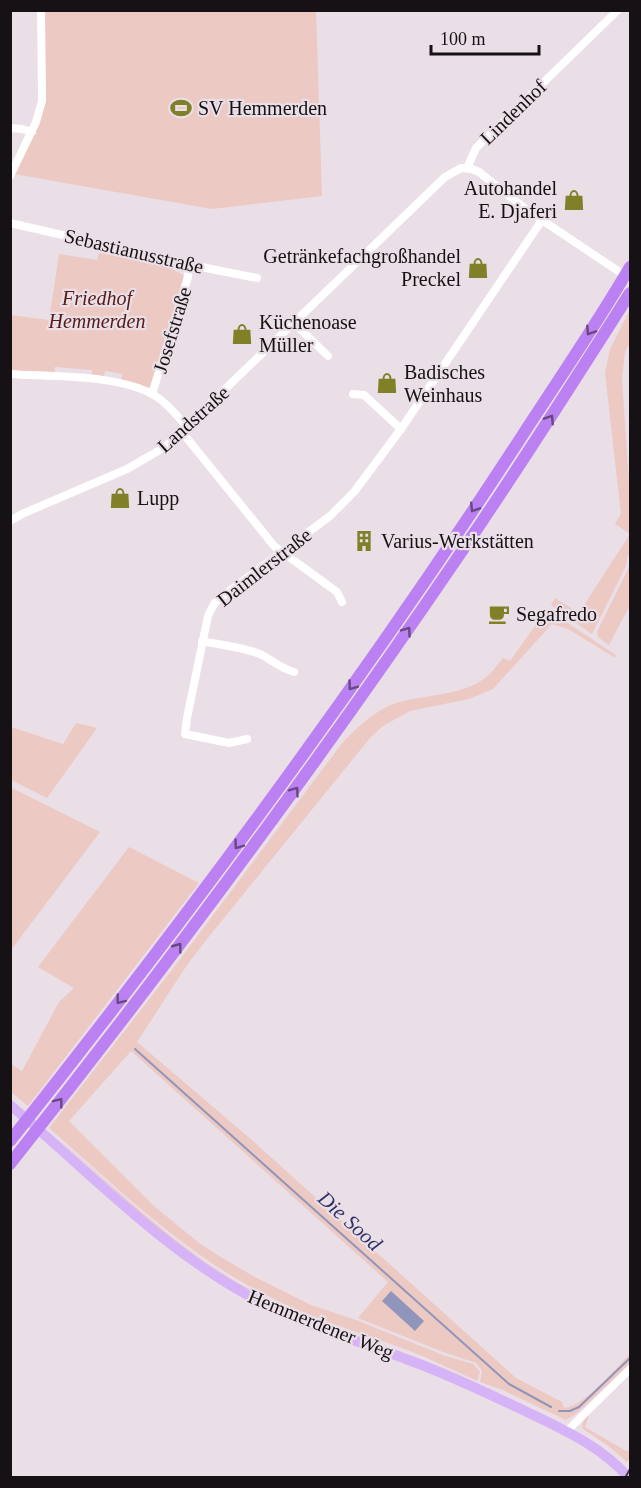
<svg xmlns="http://www.w3.org/2000/svg" width="641" height="1488" font-family="'Times New Roman',serif">
<style>
.green{fill:#edc9c4}
.water{fill:#9095bb}
.lines{fill:none;stroke-linecap:round;stroke-linejoin:round}
.stream{stroke:#9095bb;stroke-width:2}
.minor{stroke:#fff;stroke-width:8}
.major{stroke:#d6b3f7;stroke-width:10}
.highway{stroke:#bb80f1;stroke-width:12}
.rail{stroke:#453f44;stroke-width:2}
.oneway{stroke:#684882}
.labels{text-anchor:middle;dominant-baseline:central;stroke-width:4.5;stroke-linejoin:round;paint-order:stroke}
.poi-label{font-size:20px;fill:#151114;stroke:#eadee7;text-anchor:start}
.street-label{font-size:20px;fill:#151114;stroke:#eadee7}
.park-label{font-size:20px;font-style:italic;fill:#541a15;stroke:#eadee7}
.water-label{font-size:21px;font-style:italic;fill:#313265;stroke:#eadee7}
</style>
<rect width="100%" height="100%" fill="#eadee7"/>
<g class="green">
<polygon points="44,11 316,11 322,196 212,209 14,174 38,127 46,89"/>
<polygon points="99,253 126,258 127,255 132,255 163,264 183,275 184,285 151,388 121,380 122,374 105,371 104,377 92,376 92,370 55,367 54,374 11,371 10,315 49,320 59,254 97,260"/>
<polygon points="630,310 630,343 625,352 622,380 630,497 630,534 615,524 621,514 605,373 610,349"/>
<polygon points="630,534 630,555 628,555 626,566 592,634 551,605 555,598 579,613"/>
<polygon points="630,556 630,605 609,645 598,637 597,632 629,567"/>
<path d="M547,609l70,47 -3,1 -46,-28 -16,-5 -59,65 -24,10 -59,12 -27,15 -13,12 -163,201 -20,26 -50,77 116,99 263,237 46,24 2,6c21,-2 51,-39 66,-54v10l-54,50 -10,6 -63,-30 -23,-8 2,-11 -6,-8 -33,-11 -85,-34 30,-36 -257,-231 -62,70 85,85 45,37 20,13 34,20 58,29 45,15 87,35 30,9 7,8 -3,9c-22,-10 -44,-21 -67,-30 -49,-18 -101,-33 -148,-58 -81,-42 -145,-106 -213,-165l126,-162 168,-224c14,-14 29,-29 48,-37 28,-11 70,-8 94,-27 7,-5 12,-13 18,-20l7,3z"/>
<polygon points="76,723 97,728 47,798 11,780 11,727 63,744"/>
<polygon points="10,787 100,832 11,950 10,949"/>
<polygon points="129,847 199,883 28,1106 11,1092 11,1064 22,1071 59,1002 74,988 38,967"/>
<path d="M56,1137c66,56 127,119 206,159 68,34 143,53 212,86l-169,-65 -67,-32 -77,-53z"/>
<polygon points="630,1374 589,1415 585,1427 626,1451 630,1450 630,1458 627,1462 611,1448 582,1428 583,1422 587,1415"/>
</g>
<polygon class="water" points="391,1291 424,1321 415,1331 382,1301"/>
<g class="lines">
<g class="stream">
<polyline points="135,1049 509,1384 551,1407"/>
<polyline points="559,1411 570,1411 579,1407 630,1358"/>
</g>
<g class="minor">
<polyline points="10,128 22,129 32,132"/>
<polyline points="467,168 476,148 618,10"/>
<polyline points="10,176 36,122 42,101 41,10"/>
<polyline points="10,223 211,269 257,278"/>
<polyline points="294,323 328,356"/>
<path d="M10,374c43,3 112,0 147,23 12,8 21,20 30,30"/>
<polyline points="152,394 188,277 189,264"/>
<polyline points="353,394 364,395 401,429"/>
<polyline points="182,432 274,546 337,592 342,602"/>
<polyline points="10,521 22,514 127,469 165,447 445,177 461,168 472,169 479,172 527,210 630,279"/>
<path d="M202,641c19,4 40,6 58,13 12,6 20,14 34,18"/>
<polyline points="247,739 229,743 185,734 187,718 208,616 214,604 224,595 330,516 354,492 401,429 542,220"/>
<polyline points="567,1431 630,1369"/>
</g>
<path class="major" d="M10,1105c80,67 152,145 245,194 50,26 103,42 156,62 39,14 78,33 116,51 37,18 74,34 102,66"/>
<g class="highway">
<path d="M10,1141c180,-227 352,-459 510,-702 37,-57 76,-114 110,-172"/>
<path d="M10,1164c157,-198 308,-401 450,-610 59,-86 114,-173 170,-261"/>
</g>
<polyline class="rail" points="625,1478 630,1469"/>
</g>
<defs><path id="oneway-chevron" d="M-2-3.5L2.5 0L-2 3.5" fill="none" stroke-width="1.6" stroke-linecap="round" stroke-linejoin="round" transform="scale(1.5)"/></defs>
<g class="oneway">
<use href="#oneway-chevron" transform="translate(590 331) rotate(123)"/>
<use href="#oneway-chevron" transform="translate(550 419) rotate(-57)"/>
<use href="#oneway-chevron" transform="translate(474 508) rotate(123)"/>
<use href="#oneway-chevron" transform="translate(407 631) rotate(-55)"/>
<use href="#oneway-chevron" transform="translate(352 686) rotate(126)"/>
<use href="#oneway-chevron" transform="translate(295 791) rotate(-54)"/>
<use href="#oneway-chevron" transform="translate(238 845) rotate(126)"/>
<use href="#oneway-chevron" transform="translate(178 947) rotate(-53)"/>
<use href="#oneway-chevron" transform="translate(120 1000) rotate(128)"/>
<use href="#oneway-chevron" transform="translate(59 1102) rotate(-52)"/>
</g>
<defs>
<symbol id="stadium-bare" viewBox="-9 -9 18 18"><path d="M0-5a6.5 5 0 1 0 0 10a6.5 5 0 1 0 0-10ZM-3.5-1.8h7v3.6h-7Z" fill="#808028" stroke="#eadee7" stroke-width="2.5" paint-order="stroke"/></symbol>
<symbol id="shop-bare" viewBox="-9 -9 18 18"><path d="M-5-2.5h2.3a2.7 3.5 0 0 1 5.4 0H5L5.5 6h-11ZM-1.5-2.5h3a1.5 2.3 0 0 0-3 0Z" fill="#808028" stroke="#eadee7" stroke-width="2.5" paint-order="stroke"/></symbol>
<symbol id="building-bare" viewBox="-9 -9 18 18"><path d="M-4-6H4V6H1V3H-1V6H-4ZM-2.5-4.3h1.7v1.8h-1.7ZM.8-4.3h1.7v1.8H.8ZM-2.5-1h1.7V.8h-1.7ZM.8-1h1.7V.8H.8Z" fill="#808028" stroke="#eadee7" stroke-width="2.5" paint-order="stroke"/></symbol>
<symbol id="cafe-bare" viewBox="-9 -9 18 18"><path d="M-5.5-4.5H6V0H3Q3 3.5 0 3.5H-2.5Q-5.5 3.5-5.5 0ZM3-3.2v2h1.7v-2ZM-6 4.5H4V6H-6Z" fill="#808028" stroke="#eadee7" stroke-width="2.5" paint-order="stroke"/></symbol>
</defs>
<g fill-rule="evenodd">
<use href="#stadium-bare" x="166" y="93" width="30" height="30"/>
<use href="#shop-bare" x="559" y="185" width="30" height="30"/>
<use href="#shop-bare" x="463" y="253" width="30" height="30"/>
<use href="#shop-bare" x="227" y="319" width="30" height="30"/>
<use href="#shop-bare" x="372" y="368" width="30" height="30"/>
<use href="#shop-bare" x="105" y="483" width="30" height="30"/>
<use href="#building-bare" x="349" y="526" width="30" height="30"/>
<use href="#cafe-bare" x="484" y="599" width="30" height="30"/>
</g>
<g class="labels">
<g class="poi-label">
<text x="198" y="108">SV Hemmerden</text>
<text x="557" y="188" text-anchor="end">Autohandel<tspan x="557" dy="23">E. Djaferi</tspan></text>
<text x="461" y="256" text-anchor="end">Getränkefachgroßhandel<tspan x="461" dy="23">Preckel</tspan></text>
<text x="259" y="322">Küchenoase<tspan x="259" dy="23">Müller</tspan></text>
<text x="404" y="372">Badisches<tspan x="404" dy="23">Weinhaus</tspan></text>
<text x="137" y="498">Lupp</text>
<text x="381" y="541">Varius-Werkstätten</text>
<text x="516" y="614">Segafredo</text>
</g>
<g class="street-label">
<text transform="translate(513 112) rotate(-44)">Lindenhof</text>
<text transform="translate(134 251) rotate(13)">Sebastianusstraße</text>
<text transform="translate(172 330) rotate(-73)">Josefstraße</text>
<text transform="translate(193 419) rotate(-42)">Landstraße</text>
<text transform="translate(264 567) rotate(-38)">Daimlerstraße</text>
<text transform="translate(321 1324) rotate(22)">Hemmerdener Weg</text>
</g>
<g class="park-label">
<text x="97" y="298">Friedhof<tspan x="97" dy="23">Hemmerden</tspan></text>
</g>
<g class="water-label">
<text transform="translate(350 1221) rotate(42)">Die Sood</text>
</g>
</g>
<rect width="641" height="1488" fill="none" stroke="#151114" stroke-width="24"/>
<path d="M431 45v9h108v-9" fill="none" stroke="#151114" stroke-width="3"/>
<text x="440" y="45" font-size="18" fill="#151114" stroke="#eadee7" stroke-width="4.5" paint-order="stroke">100 m</text>
</svg>
